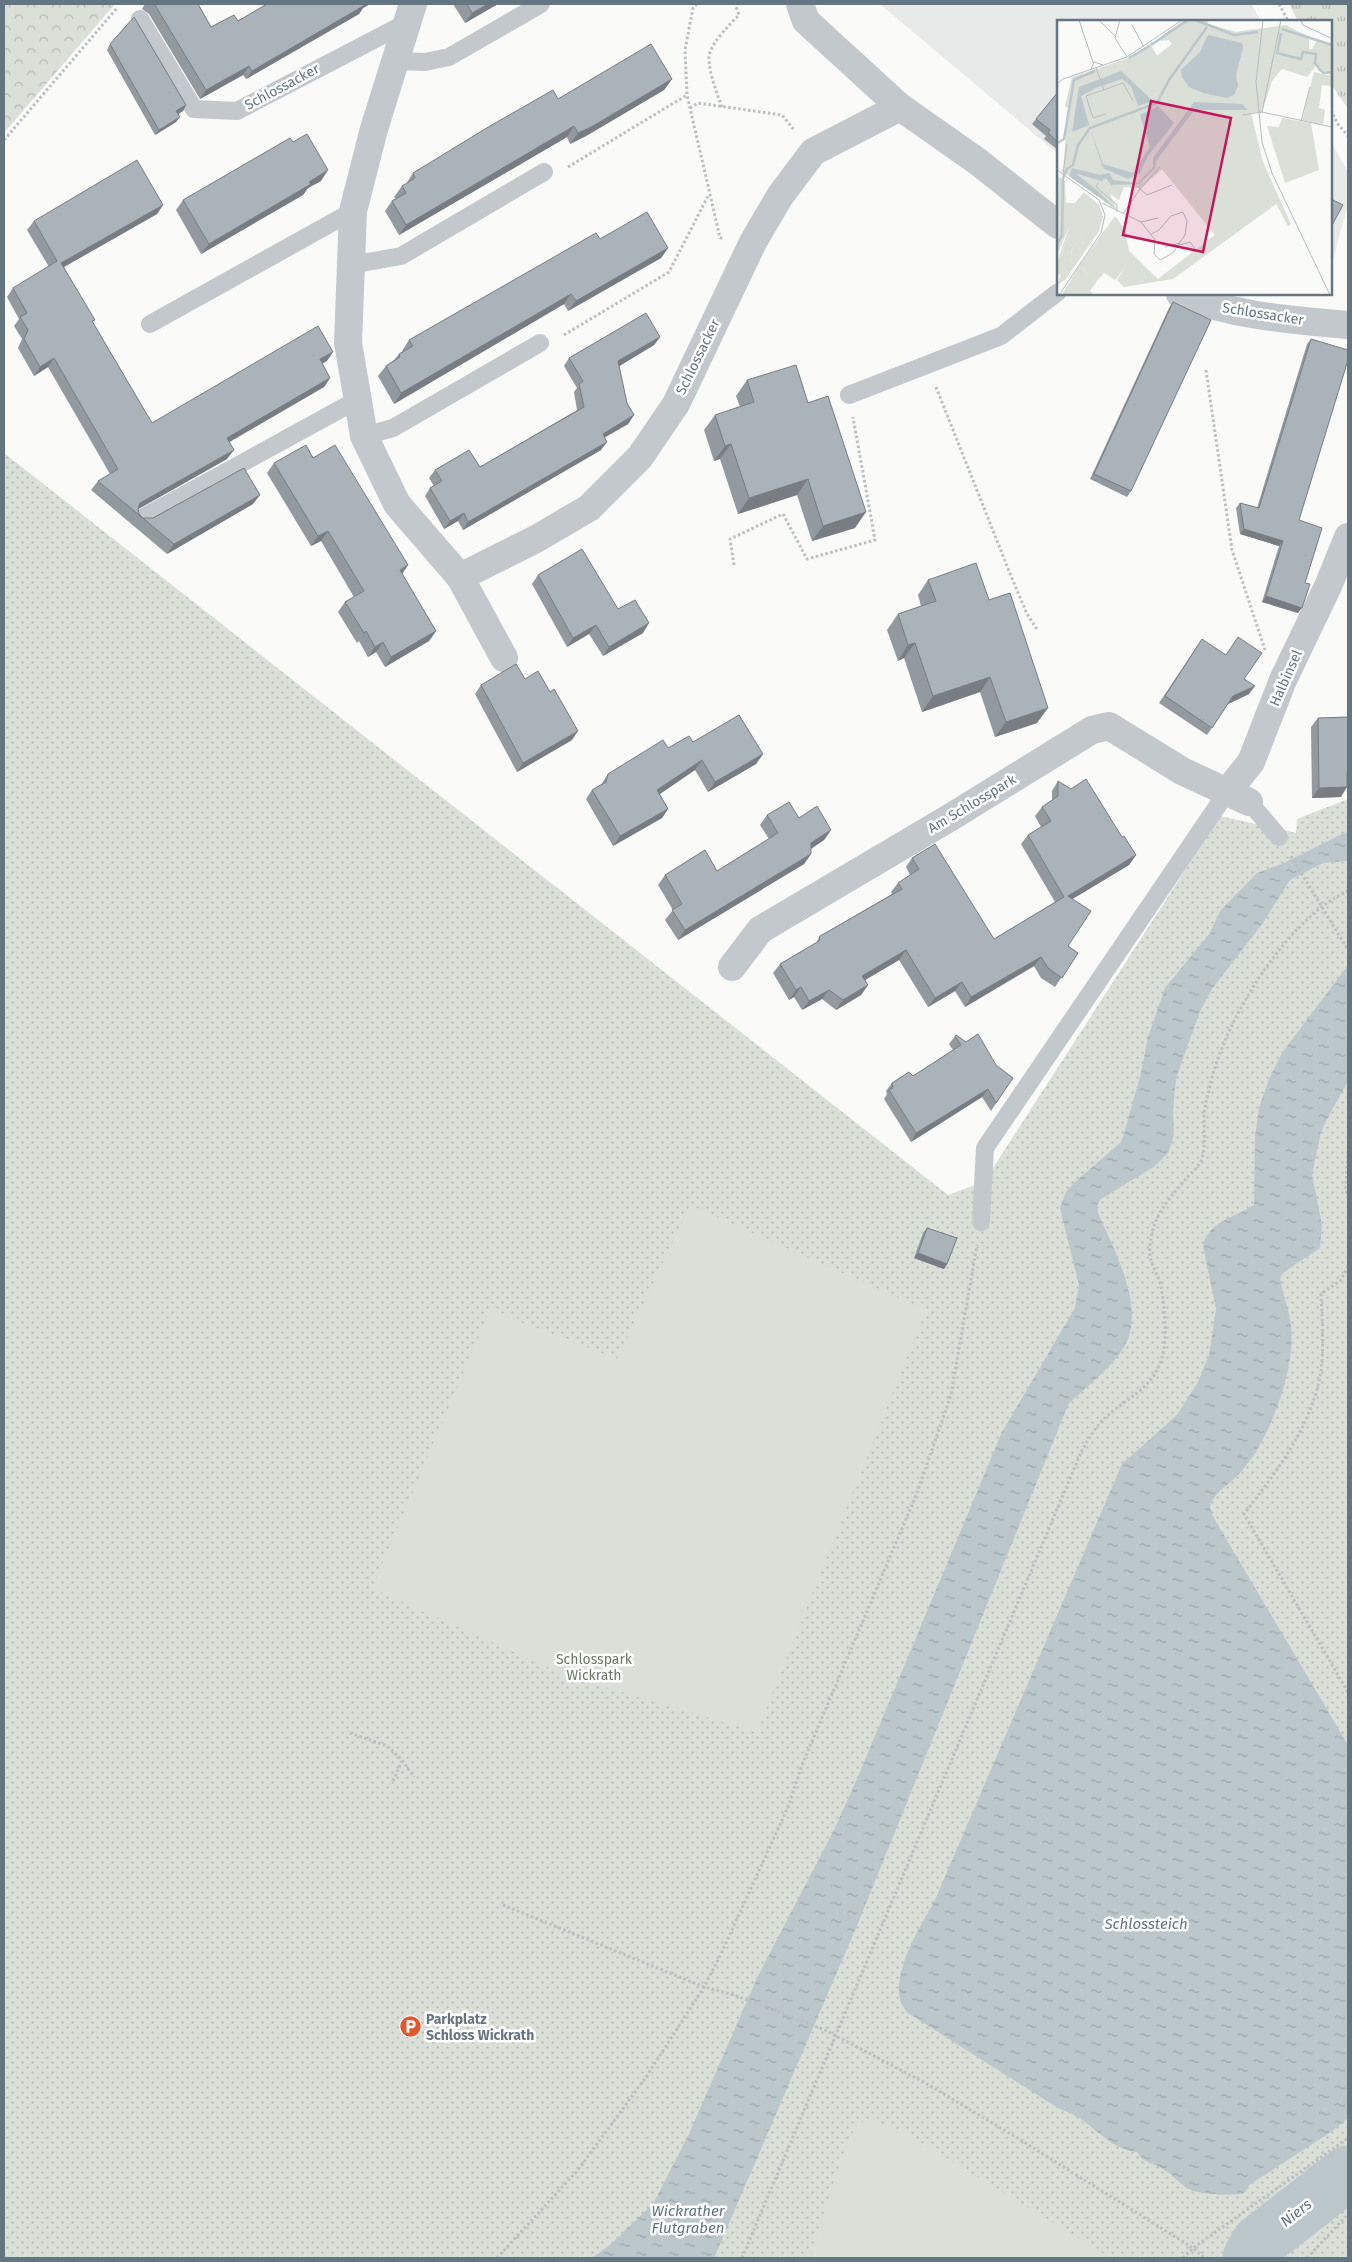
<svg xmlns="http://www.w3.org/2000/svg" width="1352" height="2262" font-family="'Fira Sans',sans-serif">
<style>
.built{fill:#e8e9e9}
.grass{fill:url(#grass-tufts)}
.forest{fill:url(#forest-crowns)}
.park{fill:url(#park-dots)}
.pitch{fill:#dadfd7}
.water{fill:url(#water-ripples)}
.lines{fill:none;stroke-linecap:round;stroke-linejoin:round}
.river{stroke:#bbc7cb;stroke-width:55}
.path{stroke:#bbbfc2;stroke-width:3;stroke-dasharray:2.5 2.5;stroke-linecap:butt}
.service{stroke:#c3c8cc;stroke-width:18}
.minor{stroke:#c3c8cc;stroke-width:28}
.wall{fill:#929a9f}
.shaded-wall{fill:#777d82}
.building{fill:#aab3b9;stroke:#777d82}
.labels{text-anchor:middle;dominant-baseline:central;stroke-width:5;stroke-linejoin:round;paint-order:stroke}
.street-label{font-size:14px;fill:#657683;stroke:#fff}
.park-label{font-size:14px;fill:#687a64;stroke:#fff}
.poi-label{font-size:14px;font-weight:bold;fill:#657683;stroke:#fff;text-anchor:start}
.water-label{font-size:15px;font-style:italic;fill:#60757c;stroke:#fff}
.inset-river{fill:none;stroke:#bbc7cb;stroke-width:2.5}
.inset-road{fill:none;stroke:#b5bdc2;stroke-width:1}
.view{fill:#c2185b;fill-opacity:0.15;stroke:#c2185b;stroke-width:2.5}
.inset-edge{fill:none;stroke:#657683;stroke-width:2.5}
</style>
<defs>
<pattern id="grass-tufts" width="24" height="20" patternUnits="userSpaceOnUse" patternTransform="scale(1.25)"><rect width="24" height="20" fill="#dadfd7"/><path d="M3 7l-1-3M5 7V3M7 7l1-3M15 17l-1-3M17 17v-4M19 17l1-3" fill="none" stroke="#b4b9b4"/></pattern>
<pattern id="forest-crowns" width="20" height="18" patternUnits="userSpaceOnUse" patternTransform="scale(1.25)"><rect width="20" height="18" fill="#dadfd7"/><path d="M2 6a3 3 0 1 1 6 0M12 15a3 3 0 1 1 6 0" fill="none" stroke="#b4b9b4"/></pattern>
<pattern id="park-dots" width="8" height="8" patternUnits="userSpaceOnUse" patternTransform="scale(1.25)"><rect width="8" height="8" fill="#dadfd7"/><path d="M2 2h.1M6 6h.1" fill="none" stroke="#b4b9b4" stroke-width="1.8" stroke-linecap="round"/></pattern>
<pattern id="water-ripples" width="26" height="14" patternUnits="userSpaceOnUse" patternTransform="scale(1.25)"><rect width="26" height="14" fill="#bbc7cb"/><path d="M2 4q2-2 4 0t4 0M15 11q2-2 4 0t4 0" fill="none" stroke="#9ca6aa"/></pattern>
</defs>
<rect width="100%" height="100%" fill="#fafaf8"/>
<g class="built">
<polygon points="880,4 1251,4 1261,21 1058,21 1058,154"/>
<polygon points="1331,142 1348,172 1348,204 1331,267"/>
</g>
<polygon class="grass" points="1289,4 1348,4 1348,109 1331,84 1331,21 1298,21"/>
<polygon class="forest" points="4,4 115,4 4,133"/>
<polygon class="park" points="4,453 948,1195 984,1182 1220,816 1296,833 1297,819 1348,799 1348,2258 4,2258"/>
<g class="pitch">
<polygon points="690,1205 926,1310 757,1732 567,1676 372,1588 490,1310 617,1359"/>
<polygon points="869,2119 902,2131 1111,2258 810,2258 840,2162 856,2125"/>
</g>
<g class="water">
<path d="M1348,831v30l-25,2 -33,17 -28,44 -50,65 -12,22 -24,67 -3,31 1,26 -6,18 -13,13 -54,33 -4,6 1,8c16,37 49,96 26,134 -12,21 -39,40 -56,58l-212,523 -142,330h-122l19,-14 42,-40 35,-68 70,-160 77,-148 22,-49 145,-347 73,-124 4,-23 -19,-77 6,-16 9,-10 45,-39 3,-6 18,-64 7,-36 17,-49 45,-55 10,-22 37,-38 25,-9z"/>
<path d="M1348,965v117l-18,31 -9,19 -9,42 10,51 -2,23 -36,24 -4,6c3,16 9,32 11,48 4,36 -13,86 -30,117 -6,11 -14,22 -22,31 -8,9 -21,16 -27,27 -3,4 -1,9 0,14l136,230v373l-17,14 -82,53c-2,2 -2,5 -4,7 -6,5 -46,2 -54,-2 -9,-4 -18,-15 -28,-21 -9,-6 -20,-6 -26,-17 -21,-1 -40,-22 -58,-34 -6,-4 -14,-7 -21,-10l-150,-95c-3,-4 -7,-9 -8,-14 -6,-32 20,-72 35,-99l187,-436 55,-49 21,-33 11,-27 7,-46 -13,-63c3,-23 34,-30 51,-41l1,-69 4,-28 10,-29 13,-26z"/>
</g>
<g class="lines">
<polyline class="river" points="1250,2258 1258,2243 1348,2173"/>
<g class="path">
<polyline points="697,4 693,8 685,50 687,95 720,238 723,238"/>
<polyline points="1279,4 1288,21"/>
<path d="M722,107c-5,-13 -14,-37 -13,-51 2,-13 21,-32 30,-41l-4,-11"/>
<polyline points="690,108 698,103 782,115 795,131"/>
<polyline points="1331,110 1337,123 1348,136"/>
<polyline points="4,140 117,8"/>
<polyline points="568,167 687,95"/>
<polyline points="564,335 669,272 708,196"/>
<polyline points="1206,370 1232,550 1265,650"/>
<polyline points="936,387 1011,576 1027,614 1038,631"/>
<polyline points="734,565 730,539 783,514 807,559 875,540 853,417"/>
<polyline points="1291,856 1348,950"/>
<polyline points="1348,1151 1346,1188 1348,1198"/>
<path d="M1348,1266l-7,14 -20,14c1,25 3,53 0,77 -9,55 -44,100 -77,143l104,178"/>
<polyline points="350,1733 387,1746 402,1760 414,1777"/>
<polyline points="393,1781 402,1761"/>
<polyline points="503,1905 704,1987 734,1995 825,2030 929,2085 1019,2139 1193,2248 1205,2258"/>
<polyline points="497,2258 578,2170 646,2077 704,1987 721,1954 788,1807 802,1765 917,1493 951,1395 977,1245"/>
<path d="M742,2258l340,-808c7,-11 14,-25 24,-33 17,-16 42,-27 52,-49 11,-21 7,-58 3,-82 -3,-13 -13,-24 -11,-39 2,-29 16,-45 34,-66 5,-6 13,-12 17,-20 5,-14 3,-30 3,-45 1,-10 3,-20 6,-30 13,-63 77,-168 138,-195"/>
<polyline points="1183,2258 1193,2248 1348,2138"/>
<polyline points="1307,2258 1348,2214"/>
</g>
<g class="service">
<polyline points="140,19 194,109 237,111 406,23"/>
<polyline points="395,61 425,62 449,57 541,4"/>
<polyline points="351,265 401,256 544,172"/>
<polyline points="150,324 353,211"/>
<polyline points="849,395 1001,336 1058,292"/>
<polyline points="364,436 393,428 540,343"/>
<polyline points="142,518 357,400"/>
<polyline points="1249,802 1279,837"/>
<polyline points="981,1222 985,1148 1227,792"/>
</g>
<g class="minor">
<polyline points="413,4 374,129 353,211 348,343 364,436 397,504 460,577 536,539 589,508 640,457 676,404 753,242 780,196 813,152 900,107"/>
<polyline points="800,4 806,21 900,107 977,161 1058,225"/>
<path d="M1180,294c52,22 112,26 168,31"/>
<polyline points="460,577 504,658"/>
<polyline points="1249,802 1227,792 1251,762 1283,680 1329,584 1348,537"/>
<polyline points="732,967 760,930 951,817 1092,730 1109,726 1182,771 1227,792"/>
</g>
</g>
<g class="wall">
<polygon points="145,4 198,4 211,27 238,21 267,4 370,4 363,8 359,14 246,79 243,75 200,99 149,14 142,9"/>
<polygon points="453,4 498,4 465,23"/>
<polygon points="110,44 186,105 183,111 178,114 176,122 155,135 107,50"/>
<polygon points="672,79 664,90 586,136 570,144 567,137 399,235 385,211 392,201 396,199 394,197 402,186 406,184 413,173 558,99"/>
<polygon points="1058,92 1058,150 1044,139 1046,136 1032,124"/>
<polygon points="293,142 321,181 308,188 303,195 201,254 176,210 183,200"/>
<polygon points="163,205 157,214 64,267 93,323 152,423 327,361 322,364 330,378 324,387 229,442 227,459 138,509 139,514 143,518 153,518 253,504 167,554 91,490 98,481 110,474 48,367 34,376 18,348 22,339 14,326 19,319 7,297 13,288 49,267 27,230 34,221"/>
<polygon points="600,239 668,248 661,258 568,311 564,304 394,404 378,376 386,366 394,360 399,354 403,352 402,351 409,340"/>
<polygon points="1173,302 1131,491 1127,497 1090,479 1169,308"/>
<polygon points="660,337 654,345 619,366 627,403 634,415 628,424 605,437 601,450 463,530 458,521 444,529 425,496 430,488 434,486 429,478 435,470 480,467 577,410 574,392 577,388 564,366 569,358"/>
<polygon points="1311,339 1299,520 1305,583 1298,613 1262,602 1279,546 1240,534 1236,508 1240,503 1257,508 1307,344"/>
<polygon points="747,380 808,403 855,528 812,541 797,495 738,514 720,459 714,461 704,430 715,415 740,407 736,396"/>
<polygon points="313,458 408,565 402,574 436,631 429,641 385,667 376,652 368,657 359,641 357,643 338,612 345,602 354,597 321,541 311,546 267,473 274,463"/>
<polygon points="538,575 618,609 643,633 603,656 589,634 567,647 532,584"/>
<polygon points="928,580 989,600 1037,723 995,737 980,692 922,712 904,658 898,661 887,630 898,614 921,606 918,595"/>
<polygon points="1202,639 1244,679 1249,694 1228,704 1207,735 1159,703"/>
<polygon points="525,679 572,740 517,772 475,694 481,685"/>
<polygon points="1348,689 1348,781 1347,781 1341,797 1312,798 1311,727 1318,718 1347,717 1347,691"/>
<polygon points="693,742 763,754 756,764 708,792 695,770 660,794 668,809 662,818 613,846 586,799 592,790 601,785 608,774"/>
<polygon points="1058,781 1122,837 1136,855 1129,865 1072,899 1068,946 1078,953 1055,987 1041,978 1034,966 965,1007 955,991 928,1007 899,960 865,980 868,985 861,995 836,1010 822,999 802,1010 794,997 789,1000 773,973 780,964 816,943 820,936 892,894 891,892 898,883 910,875 906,867 912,858 994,939 1055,902 1021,844 1028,835 1041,827 1035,816 1042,807 1052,800 1052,791"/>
<polygon points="767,815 799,818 831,830 824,840 811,849 811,854 804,864 678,940 665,920 673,910 658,885 665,875 717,871 769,839 760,825"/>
<polygon points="955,1036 1013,1078 991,1111 982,1097 911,1142 884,1099 887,1094 886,1091 892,1083 913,1076 953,1050 949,1044"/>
<polygon points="927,1228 947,1264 944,1269 914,1258 923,1233"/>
</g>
<g class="shaded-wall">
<polygon points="362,4 370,4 363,8 359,14 246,79 252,71"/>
<polygon points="488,4 498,4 465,23 472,13"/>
<polygon points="249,66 243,75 200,99 206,90"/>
<polygon points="672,79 664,90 586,136 570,144 578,133"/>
<polygon points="186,105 183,111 173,117 176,111"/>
<polygon points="180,117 176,122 155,135 159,130"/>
<polygon points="574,126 567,137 399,235 406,225"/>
<polygon points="328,170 321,181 308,188 303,195 201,254 209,244"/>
<polygon points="163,205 157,214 55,272 61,263"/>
<polygon points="668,248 661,258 568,311 576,301"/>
<polygon points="571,294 564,304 394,404 401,393"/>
<polygon points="660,337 654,345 613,370 618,361"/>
<polygon points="333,352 327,361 313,368 320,359"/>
<polygon points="54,358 48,367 34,376 40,367"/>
<polygon points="330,378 324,387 221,447 227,438"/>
<polygon points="634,415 628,424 597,442 603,434"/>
<polygon points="607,442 601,450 463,530 468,522"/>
<polygon points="731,444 720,459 714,461 725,446"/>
<polygon points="234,450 227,459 133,512 140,503"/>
<polygon points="808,479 797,495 738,514 749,498"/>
<polygon points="260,495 253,504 167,554 174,544"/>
<polygon points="866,512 855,528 812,541 823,526"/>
<polygon points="464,513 458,521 444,529 450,521"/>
<polygon points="1244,529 1283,541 1279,546 1240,534"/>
<polygon points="328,531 321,541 311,546 318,536"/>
<polygon points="408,565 401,575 400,570"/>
<polygon points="1266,596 1302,608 1298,613 1262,602"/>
<polygon points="649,623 643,633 603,656 609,647"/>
<polygon points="596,625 589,634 567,647 573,638"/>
<polygon points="436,631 429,641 385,667 391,657"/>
<polygon points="383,642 376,652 368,657 375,647"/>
<polygon points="915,643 904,658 898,661 908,645"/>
<polygon points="990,677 980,692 922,712 933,696"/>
<polygon points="1255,686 1249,694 1228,704 1233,696"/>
<polygon points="1048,708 1037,723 995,737 1006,722"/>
<polygon points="578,731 572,740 517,772 523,763"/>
<polygon points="763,754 756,764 708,792 715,782"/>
<polygon points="702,760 695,770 651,800 657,790"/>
<polygon points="1347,787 1341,797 1312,798 1319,788"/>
<polygon points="668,809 662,818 613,846 620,836"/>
<polygon points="831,830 824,840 804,853 811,843"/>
<polygon points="811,854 804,864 678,940 685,930"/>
<polygon points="1136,855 1129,865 1061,906 1068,896"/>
<polygon points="906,950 899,960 855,986 862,976"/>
<polygon points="1041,957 1034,966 965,1007 971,997"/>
<polygon points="962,982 955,991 928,1007 935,998"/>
<polygon points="868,985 861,995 836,1010 843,1000"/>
<polygon points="801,987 794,997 789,1000 796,990"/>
<polygon points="829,990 822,999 802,1010 809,1001"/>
<polygon points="988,1089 982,1097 911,1142 916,1133"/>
<polygon points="918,1253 947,1264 944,1269 914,1258"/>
</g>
<g class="building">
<polygon points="153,4 198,4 211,27 234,15 238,21 267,4 364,4 365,5 252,71 249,66 206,90 155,5"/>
<polygon points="467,4 488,4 472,13"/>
<polygon points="134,17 186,105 176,111 180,117 159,130 110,44"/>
<polygon points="651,44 672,79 593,126 578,133 574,126 406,225 392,201 406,193 402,186 415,178 413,173 490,126 553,90 558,99"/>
<polygon points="1058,92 1058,142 1048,133 1050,130 1036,119"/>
<polygon points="307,134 328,170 309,182 311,184 209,244 183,200 290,138 293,142"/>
<polygon points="137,160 163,205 61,263 95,320 92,321 152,423 318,326 333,352 320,359 330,378 227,438 234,450 140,503 138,509 139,514 143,518 153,518 244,468 260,495 174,544 98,481 118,469 54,358 40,367 24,339 28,330 20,317 27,313 13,288 57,261 34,221"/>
<polygon points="1331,199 1343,205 1331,227"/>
<polygon points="647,212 668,248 576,301 571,294 401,393 386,366 400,357 399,354 413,346 409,340 596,233 600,239"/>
<polygon points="1173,302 1211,320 1131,491 1094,474"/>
<polygon points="646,313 660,337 618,361 627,403 634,415 603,434 607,442 468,522 464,513 450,521 430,488 442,481 435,470 469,450 480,467 584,407 579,384 583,381 569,358"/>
<polygon points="1311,339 1348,350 1348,360 1299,520 1322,528 1305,583 1310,584 1302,608 1266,596 1283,541 1244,529 1240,503 1259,508"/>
<polygon points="796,365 808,403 828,396 866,512 823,526 808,479 749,498 731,444 725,446 715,415 754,402 747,380"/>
<polygon points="306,445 313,458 335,445 408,565 400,570 436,631 391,657 383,642 375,647 366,631 364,633 345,602 364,591 328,531 318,536 274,463"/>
<polygon points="582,549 618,609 635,600 649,623 609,647 596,625 573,638 538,575"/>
<polygon points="976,563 989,600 1010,593 1048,708 1006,722 990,677 933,696 915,643 908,645 898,614 936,601 928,580"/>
<polygon points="1238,637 1262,653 1244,679 1255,686 1233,696 1212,728 1165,696 1202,639 1226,655"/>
<polygon points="516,664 525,679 538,671 550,692 554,689 578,731 523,763 481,685"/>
<polygon points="739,715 763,754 715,782 702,760 657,790 668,809 620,836 592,790 606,782 608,774 663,740 668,748 689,736 693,742"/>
<polygon points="1348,717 1348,772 1347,772 1347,787 1319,788 1318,718"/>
<polygon points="1086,779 1122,837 1124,836 1136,855 1068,896 1091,911 1068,946 1078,953 1062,978 1048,968 1041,957 971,997 962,982 935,998 906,950 862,976 868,985 843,1000 829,990 809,1001 801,987 796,990 780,964 819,941 820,936 829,931 902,889 898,883 919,869 912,858 935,844 994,939 1064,897 1028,835 1051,821 1042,807 1058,796 1058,781 1071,789"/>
<polygon points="789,802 799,818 817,806 831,830 811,843 811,854 685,930 672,910 682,904 665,875 705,850 717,871 778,833 767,815"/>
<polygon points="978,1034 996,1065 1013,1078 996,1103 988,1089 916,1133 889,1090 893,1088 892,1083 909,1072 913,1076 961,1045 955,1036 956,1035 966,1042"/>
<polygon points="927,1228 957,1238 947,1264 918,1253"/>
</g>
<defs>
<symbol id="parking-disc" viewBox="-11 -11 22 22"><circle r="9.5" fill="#e4572e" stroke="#fff"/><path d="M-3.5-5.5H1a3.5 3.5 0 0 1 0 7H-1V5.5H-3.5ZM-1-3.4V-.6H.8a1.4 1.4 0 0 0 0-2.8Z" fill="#fff"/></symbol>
</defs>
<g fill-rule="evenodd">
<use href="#parking-disc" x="398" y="2014" width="25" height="25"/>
</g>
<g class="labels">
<g class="street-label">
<text transform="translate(282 87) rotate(-28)">Schlossacker</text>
<text transform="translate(1263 314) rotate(9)">Schlossacker</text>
<text transform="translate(698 357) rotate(-64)">Schlossacker</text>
<text transform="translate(1286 678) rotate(-66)">Halbinsel</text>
<text transform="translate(972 804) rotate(-31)">Am Schlosspark</text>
</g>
<g class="park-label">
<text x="594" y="1659">Schlosspark<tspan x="594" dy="16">Wickrath</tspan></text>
</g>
<g class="poi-label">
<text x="426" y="2019">Parkplatz<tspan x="426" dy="16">Schloss Wickrath</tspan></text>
</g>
<g class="water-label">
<text x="1146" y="1924">Schlossteich</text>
<text x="688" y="2211">Wickrather<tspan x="688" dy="17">Flutgraben</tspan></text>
<text transform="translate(1296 2213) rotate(-38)">Niers</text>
</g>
</g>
<g transform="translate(1057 20)">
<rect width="275" height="275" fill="#fafaf8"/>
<path d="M257,52l18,4v10l-10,-1 -3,23 6,2 -2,15 -21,-5zM225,98l29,5 8,47 -34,13 -18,-57 12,1zM217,180l2,4 -103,75 -49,8 -7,-7 8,-12 -10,12 -11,-7 -7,8 -18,-15 36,-50 10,14 4,21 29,28zM12,207l13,6v4l-10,11 -2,15h-13z" fill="#dadfd7"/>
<path d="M127,0h23l1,4 28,8 50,-7 23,12v12h3l6,-10 10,5 4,-3v35l-16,-10 -9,11 -25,-8 -10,12 -10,31 -11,1 12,49 28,62 -3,2 -14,-26 -145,-142 21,-14 7,12 15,-12 -3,-4 -9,1zM103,147l35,16 25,58 -40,30 -22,8 58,-45zM0,156l8,5 1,22h9l9,-11 15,13 4,11 -4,15 -34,49 -8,5 4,-10 -4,-2v-10h13l3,-19 9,-7 -1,-4 -12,-6 -12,28zM22,246l18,15 -7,10 4,4h-32z" fill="#dadfd7"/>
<path d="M127,0h23l1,4 28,8 19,-3 -6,40v34l5,32 22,69 -55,39 -59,-74 -21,19 -17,-1 -5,13 -9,-6 7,16 -57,-40h3l5,-62 -3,-2 7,-29 57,-19 21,-14 7,12 15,-12 -3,-4h-13z" fill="#dadfd7"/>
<path d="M90,41l6,4 -12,13 -7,-10zM112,63l4,3 -2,4 5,-3 12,12 -9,16 -15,-13zM123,120l21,13 -11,15 -7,-4 -6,8 -13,-10z" fill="#dadfd7"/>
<path d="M151,15l34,8 1,4 -7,28 2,11 -4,9 -7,3 -24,-5 -14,-6 -7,-10 -1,-7 19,-18zM64,51l32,30 -15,5 -7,-20 -9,-7 -24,8 -17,9 8,29 -17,7 7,-45zM137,82l48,2 6,6h-50l-6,3 -36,48 -1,7 -16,16 -28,1 -5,-7 -5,3 -26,-8 23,18 18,18 -47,-33 3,-8 28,7 9,-2 4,7 25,3 15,-16v-9zM101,86l16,17 -26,33 -8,17 -12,6 -25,-11 -13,-40 13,36 30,9 17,-26 -10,-32z" fill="#bbc7cb"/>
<path class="inset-river" d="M138,0l39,15 24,-3M225,9l50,16M224,13l-4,20 24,6 2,-7 13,2 -1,9 5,7 4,3 8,-1M94,25l37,-25M72,38l21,-12M0,123l7,-4 10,-59 21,-9M0,224l5,-8 1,-58 4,-9 6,-4 5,-20 12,-17 67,-25 12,-23 38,-53"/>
<path class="inset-road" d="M22,0l14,42M42,0l16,16M206,0l-7,62 6,60 10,31 58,122M244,0l2,5 28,13M75,5l12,22M70,37l55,-37M39,48l8,22M34,49l3,-7 9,3M0,64l6,-5 64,-22 -12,-19 5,-18M205,92l19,-92M49,94l-13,4 -7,-22 37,-13 10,18M186,95l19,-3 70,15M244,101l9,-34M103,147l-20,22 7,6 25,-10M0,150l42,30 6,15 -4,18 -42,62M6,154l4,-30M41,163l-2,4 21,18v7M45,183l39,19 14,18 -1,14 6,6 13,-7 12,-18 2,-14 -4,-9 -12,4 -12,14 -8,4M66,194l17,-25 -2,-3M84,202l17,-4M122,225l11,-3 5,7M108,227l15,-4"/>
<path class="view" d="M94,81l80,17 -28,134 -80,-17z"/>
<rect width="275" height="275" class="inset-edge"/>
</g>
<rect width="1352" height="2262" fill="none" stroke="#657683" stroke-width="10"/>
</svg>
